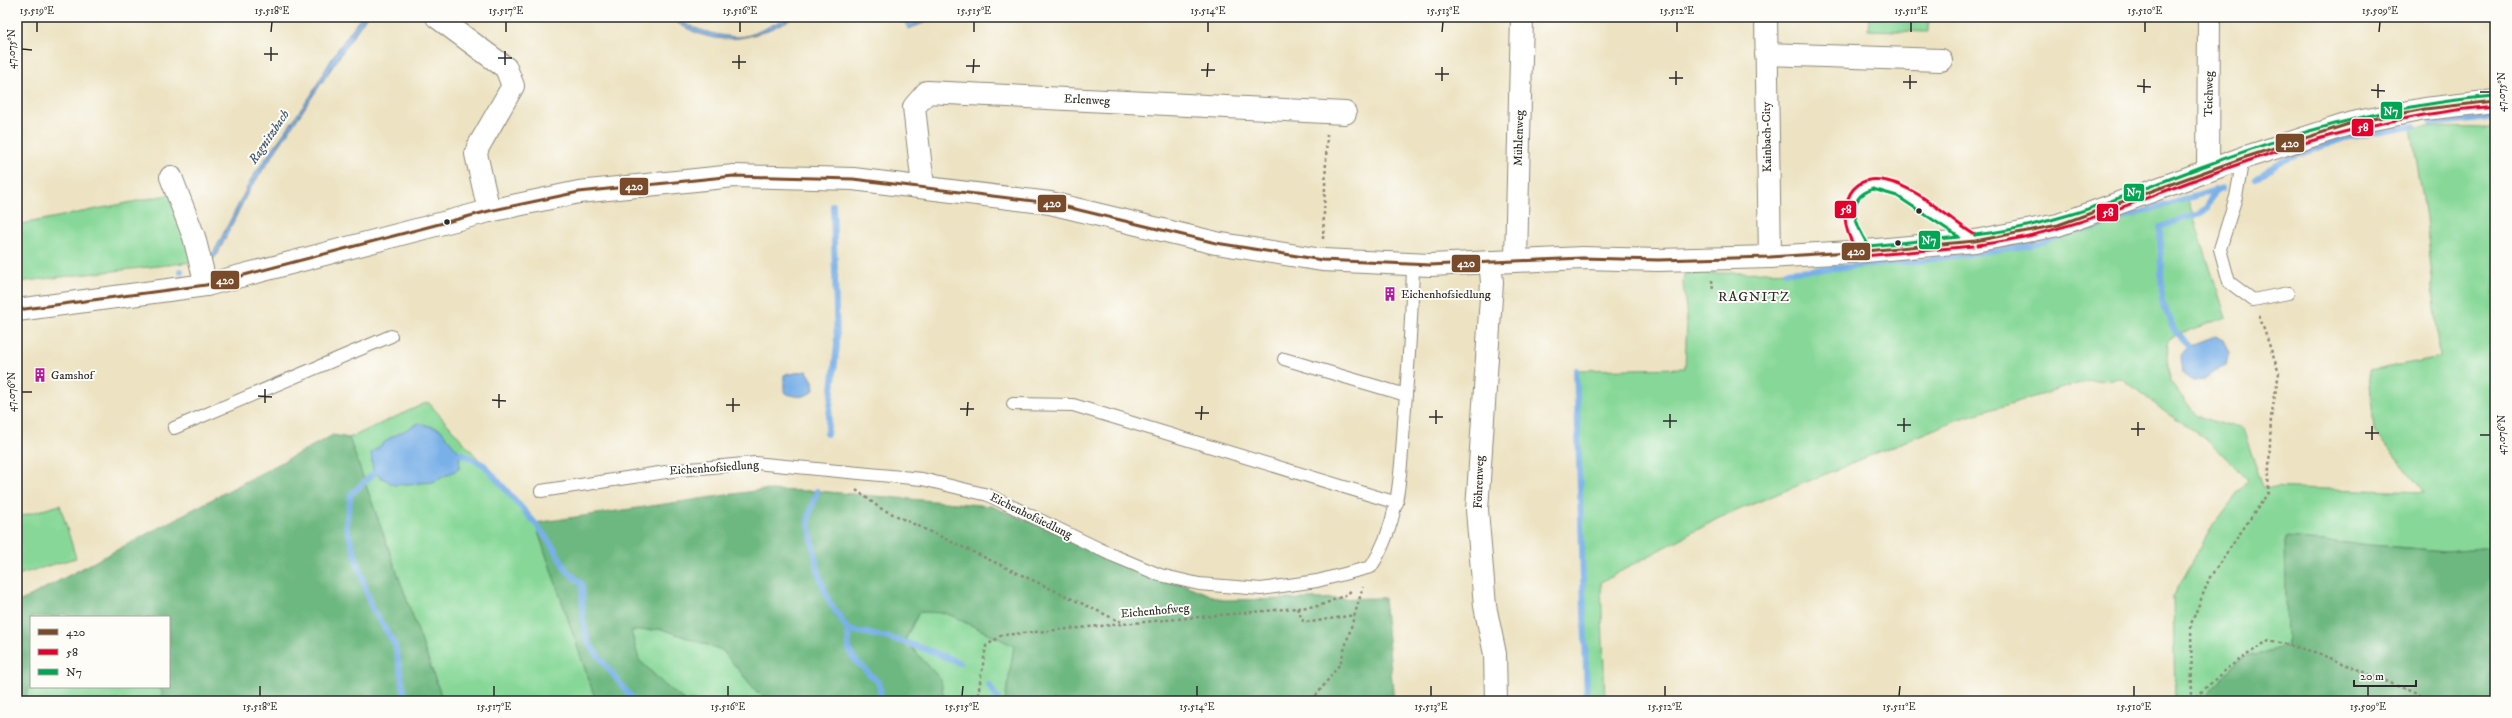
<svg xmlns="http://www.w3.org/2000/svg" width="2512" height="718" font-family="'IM FELL DW Pica',serif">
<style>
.green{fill:#87d898;stroke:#598262}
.forest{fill:#6db880;stroke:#4c7256}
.water{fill:#79b0e8;stroke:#526e8a}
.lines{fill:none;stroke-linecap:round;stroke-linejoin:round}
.stream{stroke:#79b0e8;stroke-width:6}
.service-casing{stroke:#8c8777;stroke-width:14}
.minor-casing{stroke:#8c8777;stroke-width:24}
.secondary-casing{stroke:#8c8777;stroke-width:24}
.path{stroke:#8c8777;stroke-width:2.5;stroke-dasharray:3 3;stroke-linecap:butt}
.service{stroke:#fff;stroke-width:12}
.minor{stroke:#fff;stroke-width:22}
.secondary{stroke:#fff;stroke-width:22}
.bus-1-casing{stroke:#fdfcf7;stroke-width:6}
.bus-2-casing{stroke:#fdfcf7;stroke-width:6}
.bus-3-casing{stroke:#fdfcf7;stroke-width:6}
.bus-1{stroke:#7a4b2a;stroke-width:3}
.bus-2{stroke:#e4002b;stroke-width:3}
.bus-3{stroke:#00a651;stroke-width:3}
.ticks{fill:none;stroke:#2b2b2b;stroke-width:1.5}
.bus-dot{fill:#2b2b2b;stroke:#fdfcf7;stroke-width:1.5}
.labels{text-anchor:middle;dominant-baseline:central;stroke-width:4;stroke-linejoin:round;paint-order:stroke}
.street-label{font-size:12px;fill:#2b2b2b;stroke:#fdfcf7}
.poi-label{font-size:12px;fill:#2b2b2b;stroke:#fdfcf7;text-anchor:start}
.water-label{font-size:13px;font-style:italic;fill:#465a6d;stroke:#fdfcf7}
.quarter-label{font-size:14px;letter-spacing:1px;fill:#2b2b2b;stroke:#fdfcf7}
.line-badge{stroke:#fdfcf7;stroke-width:1.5}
.badge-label{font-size:11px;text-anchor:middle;font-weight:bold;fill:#fff}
.neatline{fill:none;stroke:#2b2b2b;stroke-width:1.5}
.ticks-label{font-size:10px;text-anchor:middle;fill:#2b2b2b}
</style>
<rect width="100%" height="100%" fill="#fdfcf7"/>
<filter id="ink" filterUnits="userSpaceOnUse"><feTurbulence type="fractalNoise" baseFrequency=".025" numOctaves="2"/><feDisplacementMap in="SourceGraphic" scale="8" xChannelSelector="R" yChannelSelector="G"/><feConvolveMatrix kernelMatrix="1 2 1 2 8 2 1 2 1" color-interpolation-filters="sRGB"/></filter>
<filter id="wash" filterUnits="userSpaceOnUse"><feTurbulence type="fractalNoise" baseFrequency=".012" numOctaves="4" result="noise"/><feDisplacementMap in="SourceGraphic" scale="16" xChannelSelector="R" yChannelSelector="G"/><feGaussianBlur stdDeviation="0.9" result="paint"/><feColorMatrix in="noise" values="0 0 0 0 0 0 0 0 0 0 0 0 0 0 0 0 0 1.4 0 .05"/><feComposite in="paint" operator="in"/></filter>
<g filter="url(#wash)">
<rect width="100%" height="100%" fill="#ede3c3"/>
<g class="green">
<polygon points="1869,17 1929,17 1928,32 1868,30"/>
<path d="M2411,127l84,1v419l-50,4 -160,-13 2,108 -48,13 -37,42h-27l-2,-104 38,-69 37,-48 -38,-38 -45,-30 -43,-34 -38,4 -125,37 -240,99 -118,64 4,119h-18l-11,-331 109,-2 2,-50 -4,-34 1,-10c169,-3 345,-11 503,-77l39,120 -51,19 -8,6 3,39 27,35 46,13 20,58 162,5 -51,-61 -5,-60 71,-14 -14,-139z"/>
<polygon points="172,194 193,262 17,282 17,225"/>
<polygon points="428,402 535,523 596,701 443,701 349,438"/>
<polygon points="60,505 76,558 17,575 17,517"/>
<polygon points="919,612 946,613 1014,646 1005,701 944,701 941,680 905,640"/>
<polygon points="662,629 722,650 757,692 770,701 685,701 667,687 639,660 631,631"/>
<polygon points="31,684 31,687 156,687 162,691 163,701 24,701"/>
</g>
<g class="forest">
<polygon points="333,435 349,438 443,701 163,701 162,691 156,687 169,687 169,617 71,617 63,614 57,617 31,617 31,684 24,701 17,701 17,603"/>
<polygon points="761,490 817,491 991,506 1222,600 1384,598 1394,701 1292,701 1290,698 1269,701 1005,701 1014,646 946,613 919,612 905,640 941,680 944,701 770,701 757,692 722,650 662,629 631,631 639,660 667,687 685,701 596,701 535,523"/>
<polygon points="2285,538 2445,551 2495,547 2495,701 2202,701 2239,659 2287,646"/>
</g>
<g class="water">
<polygon points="361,17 366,17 248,192 217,255 209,263 191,268 214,252 252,178 311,95 334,55"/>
<path d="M669,17c8,0 11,5 19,8 15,7 32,11 48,12 20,1 44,-20 59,-20 -46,25 -81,33 -126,0z"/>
<polygon points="904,17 939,17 908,29"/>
<polygon points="2215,336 2223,340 2229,352 2226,365 2204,379 2194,381 2182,373 2180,356 2189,346"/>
<path d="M807,371l6,10 1,9c-10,9 -17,7 -30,3v-18z"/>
<polygon points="419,423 440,429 460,453 459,469 433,482 394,485 373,472 371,453 390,438"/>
</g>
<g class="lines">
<g class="stream">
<polyline points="2432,124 2495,116"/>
<polyline points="2255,179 2284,160 2345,138 2414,126"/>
<polyline points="180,271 181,271"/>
<polyline points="1786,272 1918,261 2032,245 2222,188"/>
<polyline points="2189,346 2175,332 2162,301 2160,227 2197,214 2207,208 2215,189"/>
<polyline points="1576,370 1587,701"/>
<polyline points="827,434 837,345 833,205"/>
<polyline points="452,455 460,453 484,465 535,523 554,548 566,570 582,584 583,621 589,644 634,701"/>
<polyline points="380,468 351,494 346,525 371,606 395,645 406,701"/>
<path d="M817,491l-9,28 10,53 11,29 19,29c39,6 75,16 111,33"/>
<polyline points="848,630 849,650 854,659 879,683 881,697 878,701"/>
<polyline points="989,685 999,701"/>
</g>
</g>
</g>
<g filter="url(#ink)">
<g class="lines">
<defs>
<g id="service">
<polyline points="2243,158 2236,197 2220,249 2229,282 2253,300 2288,293"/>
<path d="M1866,251c-11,-17 -23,-33 -13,-53 21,-42 96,27 119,41"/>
<polyline points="1284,359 1406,395"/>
<polyline points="1013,404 1073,405 1397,503"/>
<polyline points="174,428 391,336"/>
<path d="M541,491l138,-21 76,-7 167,16 66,16 124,60 48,20 39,9 62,5 56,-8 54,-14c31,-48 30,-105 34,-160 4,-48 7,-95 8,-143"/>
</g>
<g id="minor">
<polyline points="437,17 506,68 513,86 478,147 476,154 489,211"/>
<polyline points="1766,17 1770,257"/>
<polyline points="1766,54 1941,60"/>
<polyline points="2208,170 2209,17"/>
<polyline points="171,177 194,237 206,285"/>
<polyline points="923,186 914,107 927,92 1345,113"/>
<polyline points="1516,259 1522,17"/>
<polyline points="1490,262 1492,282 1477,510 1485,606 1495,654 1496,701"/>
</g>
<polyline id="secondary" points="17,310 206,285 489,211 579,192 734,176 853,179 1050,203 1216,243 1322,260 1430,265 1582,258 1658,260 1770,257 1866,251 1975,241 2058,225 2243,158 2352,123 2425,109 2495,101"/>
</defs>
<use href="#service" class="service-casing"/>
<use href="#minor" class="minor-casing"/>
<use href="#secondary" class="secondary-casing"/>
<g class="path">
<polyline points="1323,239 1327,134"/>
<polyline points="1712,280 1713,291"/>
<polyline points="856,490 880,508 1121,622"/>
<polyline points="1297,608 1303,621 1311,622 1354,615"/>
<polyline points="977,701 986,646 1002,635 1319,606 1348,594 1352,589"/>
<polyline points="1312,701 1340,664 1363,587"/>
<polyline points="2192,701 2191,624 2210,577 2268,493 2271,417 2279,373 2259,315"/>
<polyline points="2192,701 2226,669 2269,640 2318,653 2434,701"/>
</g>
<use href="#service" class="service"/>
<use href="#minor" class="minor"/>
<use href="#secondary" class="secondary"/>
<defs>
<polyline id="bus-1" points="17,310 206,285 489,211 579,192 734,176 853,179 1050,203 1216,243 1322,260 1430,265 1582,258 1658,260 1770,257 1866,251 1975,241 2058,225 2243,158 2352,123 2425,109 2495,101"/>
<g id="bus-2">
<path d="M1978,245c87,-11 152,-42 233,-71 93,-34 185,-60 284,-68"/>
<path d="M1973,246l-109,10c-29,-21 -27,-87 23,-75 32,7 60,37 88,54"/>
</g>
<g id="bus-3">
<path d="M1873,189l24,7 62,41 -90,9c-13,-20 -26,-47 4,-57z"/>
<path d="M1975,235c86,-10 152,-41 232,-70 93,-35 188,-61 288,-69"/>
</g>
</defs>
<use href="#bus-1" class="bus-1-casing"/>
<use href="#bus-2" class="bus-2-casing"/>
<use href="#bus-3" class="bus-3-casing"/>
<use href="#bus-1" class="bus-1"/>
<use href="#bus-2" class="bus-2"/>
<use href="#bus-3" class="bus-3"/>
</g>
</g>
<path class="ticks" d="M37,32v-10M271,32l1,-10M506,32v-10M740,32v-10M974,32v-10M1208,32v-10M1442,32l1,-10M1677,32v-10M1911,32v-10M2145,32v-10M2379,32l1,-10M22,49l10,1M264,54h14M498,58h14M271,61v-14M732,62h14M505,65v-14M966,66h14M739,69v-14M1201,70h14M973,73l1,-14M1435,74h14M1207,77l1,-14M1669,78h14M1442,81v-14M1903,82h14M1676,85v-14M2137,86l14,1M1910,89v-14M2371,90l14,1M2480,92h10M2144,93v-14M2378,98v-14M22,392h10M258,396l14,1M492,400l14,1M265,403v-14M726,405h14M499,408v-14M960,409h14M733,412v-14M1195,413h14M967,416l1,-14M1429,417h14M1201,420l1,-14M1663,421h14M1436,424v-14M1897,425h14M1670,428v-14M2131,429h14M1904,432v-14M2365,433h14M2480,435h10M2138,436v-14M2372,440v-14M260,696v-10M494,696v-10M728,696v-10M962,696l1,-10M1197,696v-10M1431,696v-10M1665,696v-10M1899,696l1,-10M2134,696v-10M2368,696v-10"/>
<defs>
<symbol id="building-bare" viewBox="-9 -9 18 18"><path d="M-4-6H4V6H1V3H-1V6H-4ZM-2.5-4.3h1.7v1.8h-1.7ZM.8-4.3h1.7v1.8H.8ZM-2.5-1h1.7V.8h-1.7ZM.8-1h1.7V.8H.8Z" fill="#b5179e" stroke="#fdfcf7" stroke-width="2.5" paint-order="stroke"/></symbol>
</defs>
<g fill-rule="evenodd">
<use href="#building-bare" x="1380" y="284" width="20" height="20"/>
<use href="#building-bare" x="30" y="365" width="20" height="20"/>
</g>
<g class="bus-dot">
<circle cx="1919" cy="211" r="3.5"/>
<circle cx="447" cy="222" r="3.5"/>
<circle cx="1898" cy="243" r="3.5"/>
</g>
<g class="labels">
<g class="street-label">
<text transform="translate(2209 94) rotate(-89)">Teichweg</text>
<text transform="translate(1087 100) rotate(3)">Erlenweg</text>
<text transform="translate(1767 137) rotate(-91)">Kainbach-City</text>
<text transform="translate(1519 138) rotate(-88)">Mühlenweg</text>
<text transform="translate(714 468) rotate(-4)">Eichenhofsiedlung</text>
<text transform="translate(1479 482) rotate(-88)">Föhrenweg</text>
<text transform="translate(1031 516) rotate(26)">Eichenhofsiedlung</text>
<text transform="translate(1155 611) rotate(-5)">Eichenhofweg</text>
</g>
<g class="poi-label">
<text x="1401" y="294">Eichenhofsiedlung</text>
<text x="51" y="375">Gamshof</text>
</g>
<g class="water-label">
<text transform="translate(269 137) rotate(-56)">Ragnitzbach</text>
</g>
<g class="quarter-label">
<text x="1754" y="297">RAGNITZ</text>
</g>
</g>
<g class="line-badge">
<rect x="2380" y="101" width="23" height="19" rx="4" fill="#00a651"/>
<rect x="2351" y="118" width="23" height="19" rx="4" fill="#e4002b"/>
<rect x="2275" y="133" width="30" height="20" rx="4" fill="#7a4b2a"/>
<rect x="619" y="177" width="30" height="19" rx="4" fill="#7a4b2a"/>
<rect x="2123" y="183" width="22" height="19" rx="4" fill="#00a651"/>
<rect x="1037" y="194" width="30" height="19" rx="4" fill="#7a4b2a"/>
<rect x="1834" y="200" width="23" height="19" rx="4" fill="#e4002b"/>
<rect x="2096" y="203" width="23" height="19" rx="4" fill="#e4002b"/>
<rect x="1918" y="230" width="23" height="20" rx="4" fill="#00a651"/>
<rect x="1841" y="242" width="30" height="19" rx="4" fill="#7a4b2a"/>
<rect x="1451" y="254" width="30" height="19" rx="4" fill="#7a4b2a"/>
<rect x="210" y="270" width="30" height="20" rx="4" fill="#7a4b2a"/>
</g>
<g class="badge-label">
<text x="2391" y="115">N7</text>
<text x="2363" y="131">58</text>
<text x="2290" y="147">420</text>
<text x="634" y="190">420</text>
<text x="2134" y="196">N7</text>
<text x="1052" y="207">420</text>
<text x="1846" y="213">58</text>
<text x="2108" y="216">58</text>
<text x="1929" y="244">N7</text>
<text x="1856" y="255">420</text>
<text x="1466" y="267">420</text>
<text x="225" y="284">420</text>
</g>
<rect width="2512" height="718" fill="none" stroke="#fdfcf7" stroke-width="44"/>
<rect x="30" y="616" width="140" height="72" fill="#fdfcf7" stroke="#a9a8a5"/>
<rect x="38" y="629" width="20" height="6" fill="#7a4b2a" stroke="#a9a8a5"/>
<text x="66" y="636" font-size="12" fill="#2b2b2b">420</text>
<rect x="38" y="649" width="20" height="6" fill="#e4002b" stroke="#a9a8a5"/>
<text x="66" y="656" font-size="12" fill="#2b2b2b">58</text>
<rect x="38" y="669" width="20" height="6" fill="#00a651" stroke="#a9a8a5"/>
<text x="66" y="676" font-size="12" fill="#2b2b2b">N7</text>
<path d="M2354 680v6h62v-6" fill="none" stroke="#2b2b2b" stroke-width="2"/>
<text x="2360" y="680" font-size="12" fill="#2b2b2b" stroke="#fdfcf7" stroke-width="3" paint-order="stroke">20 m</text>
<rect x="22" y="22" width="2468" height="674" class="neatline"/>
<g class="ticks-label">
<text x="37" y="14">15.519°E</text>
<text x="272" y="14">15.518°E</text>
<text x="506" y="14">15.517°E</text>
<text x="740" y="14">15.516°E</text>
<text x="974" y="14">15.515°E</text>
<text x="1208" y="14">15.514°E</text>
<text x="1443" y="14">15.513°E</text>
<text x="1677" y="14">15.512°E</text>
<text x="1911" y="14">15.511°E</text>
<text x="2145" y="14">15.510°E</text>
<text x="2380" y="14">15.509°E</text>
<text transform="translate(11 49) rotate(-90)" y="4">47.075°N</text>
<text transform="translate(2501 92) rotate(-90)" y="4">47.075°N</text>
<text transform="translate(11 392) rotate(-90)" y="4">47.076°N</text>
<text transform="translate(2501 435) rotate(-90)" y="4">47.076°N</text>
<text x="260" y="710">15.518°E</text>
<text x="494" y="710">15.517°E</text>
<text x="728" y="710">15.516°E</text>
<text x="962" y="710">15.515°E</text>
<text x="1197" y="710">15.514°E</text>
<text x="1431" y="710">15.513°E</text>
<text x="1665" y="710">15.512°E</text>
<text x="1899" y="710">15.511°E</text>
<text x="2134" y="710">15.510°E</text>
<text x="2368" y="710">15.509°E</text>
</g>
</svg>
